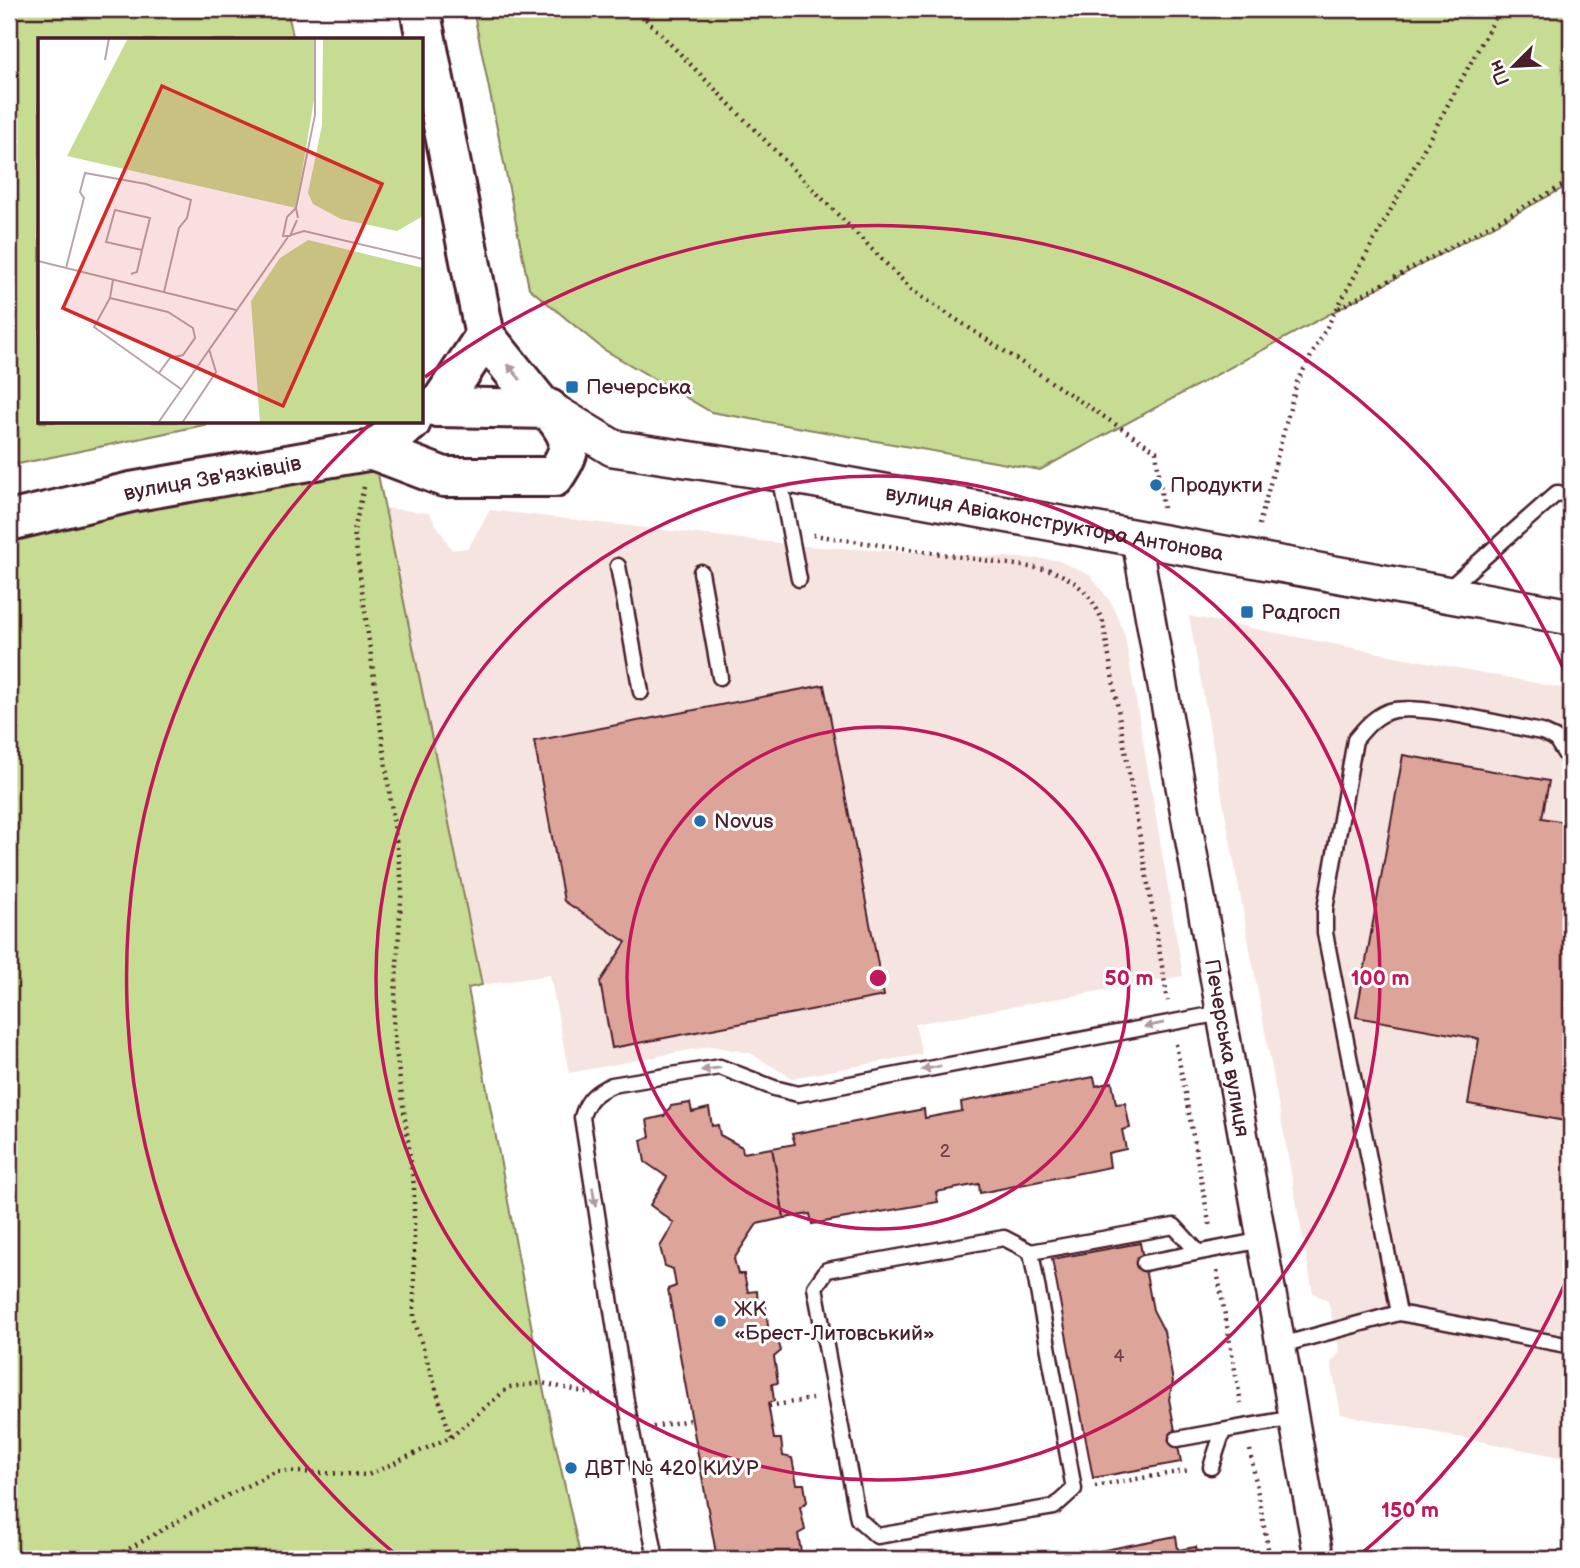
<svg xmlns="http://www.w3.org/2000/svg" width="1580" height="1568" font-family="'Balsamiq Sans',sans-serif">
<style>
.built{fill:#f5e4e0}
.green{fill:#c6dc92;stroke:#887e5e;stroke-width:2}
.building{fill:#dda499;stroke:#4a1f2b;stroke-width:2}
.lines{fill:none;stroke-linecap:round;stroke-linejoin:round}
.service-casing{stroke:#4a1f2b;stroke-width:19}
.minor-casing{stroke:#4a1f2b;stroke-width:33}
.tertiary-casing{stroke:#4a1f2b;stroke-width:40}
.secondary-casing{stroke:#4a1f2b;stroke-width:44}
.path{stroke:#4a1f2b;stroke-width:4.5;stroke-dasharray:2 5;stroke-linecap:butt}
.service{stroke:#fff;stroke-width:14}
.minor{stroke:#fff;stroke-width:28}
.tertiary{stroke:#fff;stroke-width:35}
.secondary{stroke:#fff;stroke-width:38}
.oneway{fill:#ae9aa0}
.ring{fill:none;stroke:#c2185b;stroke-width:3.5}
.poi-dot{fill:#1f6fb2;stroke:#fff;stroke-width:2.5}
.labels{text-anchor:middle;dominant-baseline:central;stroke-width:6;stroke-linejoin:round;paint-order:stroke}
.number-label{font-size:18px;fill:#6f4046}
.poi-label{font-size:21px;fill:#4a1f2b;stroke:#fff;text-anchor:start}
.street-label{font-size:21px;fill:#4a1f2b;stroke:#fff}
.inset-road{fill:none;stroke:#b7a5aa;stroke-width:2}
.view{fill:#d62828;fill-opacity:0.15;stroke:#d62828;stroke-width:3.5}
.inset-edge{fill:none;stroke:#4a1f2b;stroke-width:3.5}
.centre{fill:#c2185b;stroke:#fff;stroke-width:3.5}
.ring-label{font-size:21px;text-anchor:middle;font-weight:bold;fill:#c2185b;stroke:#fff;stroke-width:6;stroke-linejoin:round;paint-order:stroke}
</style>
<rect width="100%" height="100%" fill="#fff"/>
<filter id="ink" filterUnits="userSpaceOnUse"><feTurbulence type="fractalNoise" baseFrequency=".0143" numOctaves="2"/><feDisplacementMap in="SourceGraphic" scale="14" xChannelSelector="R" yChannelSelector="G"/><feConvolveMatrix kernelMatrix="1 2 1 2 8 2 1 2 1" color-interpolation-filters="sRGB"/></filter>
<g filter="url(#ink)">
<g class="built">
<polygon points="385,508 429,513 452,550 468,548 490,510 803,546 1057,560 1090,575 1112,604 1125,636 1183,976 915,1024 922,1054 792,1078 750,1053 711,1046 569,1073 550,975 482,985"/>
<polygon points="1189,616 1571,690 1571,1459 1341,1414 1331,1363 1340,1352 1328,1301 1313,1293"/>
</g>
<g class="green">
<polygon points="9,9 287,9 294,40 40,40 40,422 218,422 9,466"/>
<polygon points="473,9 1571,9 1571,184 1040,470 711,412 603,349 529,288"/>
<polygon points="373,450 482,985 468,988 542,1383 581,1559 9,1559 9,521"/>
</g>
<g class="building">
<polygon points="824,685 884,996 612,1048 600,982 626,942 564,901 534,741"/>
<polygon points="1403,755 1549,781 1542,818 1571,823 1571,1122 1468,1104 1479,1039 1356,1017"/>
<polygon points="1094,1077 1096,1086 1112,1082 1116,1104 1125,1103 1130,1128 1122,1130 1126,1149 1108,1153 1110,1167 980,1193 979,1184 936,1192 938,1202 812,1224 810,1214 784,1218 772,1148 795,1144 792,1134 924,1109 925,1118 962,1111 961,1102"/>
<polygon points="690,1103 692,1112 709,1108 712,1126 718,1125 720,1135 742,1147 743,1153 772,1148 784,1218 757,1224 734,1259 738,1274 744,1274 748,1292 757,1291 758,1307 766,1307 769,1335 777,1337 781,1351 774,1357 778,1383 772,1384 774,1401 768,1403 774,1439 781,1439 783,1456 792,1458 797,1484 804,1484 807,1502 800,1507 805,1530 798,1534 801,1552 794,1555 795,1559 717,1559 668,1289 676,1286 673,1269 665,1266 660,1247 674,1223 650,1205 667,1177 645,1162 641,1140 650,1137 647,1120 664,1116 671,1106"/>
<polygon points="1140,1243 1153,1310 1164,1331 1173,1382 1169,1399 1181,1462 1093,1478 1052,1259"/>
<polygon points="1176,1536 1178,1550 1196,1547 1198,1559 1059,1559"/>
</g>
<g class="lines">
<defs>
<g id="service">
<polyline points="779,475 799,579"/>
<polyline points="618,566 641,692"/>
<polyline points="701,572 720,677"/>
<polyline points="1447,590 1557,493 1571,495"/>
<polygon points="1004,1238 1031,1252 1074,1489 1054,1507 877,1536 858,1519 815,1287 827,1270"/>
<polyline points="1031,1252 1174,1226 1198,1252"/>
<polyline points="1144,1263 1263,1240"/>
<path d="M1399,1313l-74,-380v-24l30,-169c9,-11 18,-22 32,-28 29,-11 120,14 155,20l13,6 16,25"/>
<polyline points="1281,1345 1399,1313 1571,1346"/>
<polyline points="1177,1439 1294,1418"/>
<polyline points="1211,1467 1223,1431"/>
<path d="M656,1559l-30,-158 -44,-284c5,-18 14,-25 30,-32l108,-18 54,21 24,6 423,-81"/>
</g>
<g id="minor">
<path id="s1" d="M1136,538l183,1021"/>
</g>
<g id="tertiary">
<path id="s2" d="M549,409l64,39 166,25 792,144"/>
</g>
<g id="secondary">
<polyline points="420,9 485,336 543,408"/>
<polyline points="438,407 485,336"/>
<path d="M373,450l71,27h110c22,-32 18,-39 -5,-68l-111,-2"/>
<path id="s3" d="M9,521l122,-29 242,-42 38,-28"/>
</g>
</defs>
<use href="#service" class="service-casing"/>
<use href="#minor" class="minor-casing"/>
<use href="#tertiary" class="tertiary-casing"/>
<use href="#secondary" class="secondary-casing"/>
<g class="path">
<polyline points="636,9 913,291 1156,451 1163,508"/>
<polyline points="1339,308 1571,181"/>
<polyline points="1259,525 1297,382 1500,9"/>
<path d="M813,535l237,35c28,11 41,24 53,52l65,379"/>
<polyline points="1176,1044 1210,1228"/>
<polyline points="1217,1271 1241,1403"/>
<polyline points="769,1406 812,1399"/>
<polyline points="653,1427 690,1420"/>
<polyline points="451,1437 509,1387 542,1383 602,1396"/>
<polyline points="1250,1450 1270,1559"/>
<polyline points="1095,1486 1190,1470"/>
<polyline points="111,1559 194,1512 277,1471 368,1475 451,1437 414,1319 414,1186 393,1028 402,884 354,531 364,487"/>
</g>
<use href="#service" class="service"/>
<use href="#minor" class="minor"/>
<use href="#tertiary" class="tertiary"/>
<use href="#secondary" class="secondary"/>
</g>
<defs><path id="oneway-solid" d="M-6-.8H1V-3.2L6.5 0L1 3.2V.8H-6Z" transform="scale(1.75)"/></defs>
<g class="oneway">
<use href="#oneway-solid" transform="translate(514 372) rotate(-129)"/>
<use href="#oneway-solid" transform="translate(1154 1025) rotate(168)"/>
<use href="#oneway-solid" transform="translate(931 1068) rotate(169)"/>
<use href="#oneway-solid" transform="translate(711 1069) rotate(173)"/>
<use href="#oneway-solid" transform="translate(594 1197) rotate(81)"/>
</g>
</g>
<g class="ring">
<circle cx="878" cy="978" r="251"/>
<circle cx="878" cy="978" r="502"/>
<path d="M1570 1272A752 752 0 0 1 1356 1558M400 1558A752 752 0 0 1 370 424M425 377A752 752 0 0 1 1570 684"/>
</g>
<g class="poi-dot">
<rect x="565" y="380" width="14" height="14" rx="3.5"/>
<circle cx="1156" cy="485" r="7"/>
<rect x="1240" y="605" width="14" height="14" rx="3.5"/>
<circle cx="700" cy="821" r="7"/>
<circle cx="720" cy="1321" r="7"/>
<circle cx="571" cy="1468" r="7"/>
</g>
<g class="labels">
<g class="number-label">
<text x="945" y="1151">2</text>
<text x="1119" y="1356">4</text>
</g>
<g class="poi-label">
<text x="586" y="387">Печерська</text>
<text x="1170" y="485">Продукти</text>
<text x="1261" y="612">Радгосп</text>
<text x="714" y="821">Novus</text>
<text x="734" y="1309">ЖК<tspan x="734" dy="24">«Брест-Литовський»</tspan></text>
<text x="585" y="1468">ДВТ № 420 КИУР</text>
</g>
<g class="street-label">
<text stroke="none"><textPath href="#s3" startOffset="208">вулиця Зв'язківців</textPath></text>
<text stroke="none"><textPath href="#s2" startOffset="523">вулиця Авіаконструктора Антонова</textPath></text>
<text stroke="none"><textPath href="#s1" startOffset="518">Печерська вулиця</textPath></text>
</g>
</g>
<g transform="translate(38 38)">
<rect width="385" height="385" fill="#fff"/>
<path d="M90,0h187l1,50 -20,120 -229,-52zM285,0h100v178l-26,15 -56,-12 -28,-15 -5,-11 14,-68zM270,202l115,28v155h-163l-9,-122 29,-43z" fill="#c6dc92"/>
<path class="inset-road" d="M67,22l4,-22M258,170l-9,9 -4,19h7l7,-16M77,172l35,8 -8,32 -36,-8zM260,180l-2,-10 19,-93v-77M253,197l13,-4 119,28M0,223l198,49M28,230l18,-70 -4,-6 5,-19 61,11 45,16 -4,18 -8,10 -15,64M93,236l6,-2 5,-22M75,242l-3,18 -16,29 87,62M72,260l58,14 25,16 2,10 -12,17 -13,3 -11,15M120,385l130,-186M144,385l34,-51 -7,-23M187,385h22"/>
<path class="view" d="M124,48l220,98 -99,222 -220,-98z"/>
<rect width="385" height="385" class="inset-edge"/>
</g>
<circle cx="878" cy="978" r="10" class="centre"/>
<g class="ring-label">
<text x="1129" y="985">50 m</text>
<text x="1380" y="985">100 m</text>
<text x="1410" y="1517">150 m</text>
</g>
<rect width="1580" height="1568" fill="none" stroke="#fff" stroke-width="35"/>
<rect x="18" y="18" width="1545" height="1533" fill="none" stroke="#4a1f2b" stroke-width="2.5" filter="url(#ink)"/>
<g transform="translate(1514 66) rotate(246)" stroke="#ffffff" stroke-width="5" paint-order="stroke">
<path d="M0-5L12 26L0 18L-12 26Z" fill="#4a1f2b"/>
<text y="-10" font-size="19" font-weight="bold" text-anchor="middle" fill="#4a1f2b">Пн</text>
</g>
</svg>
